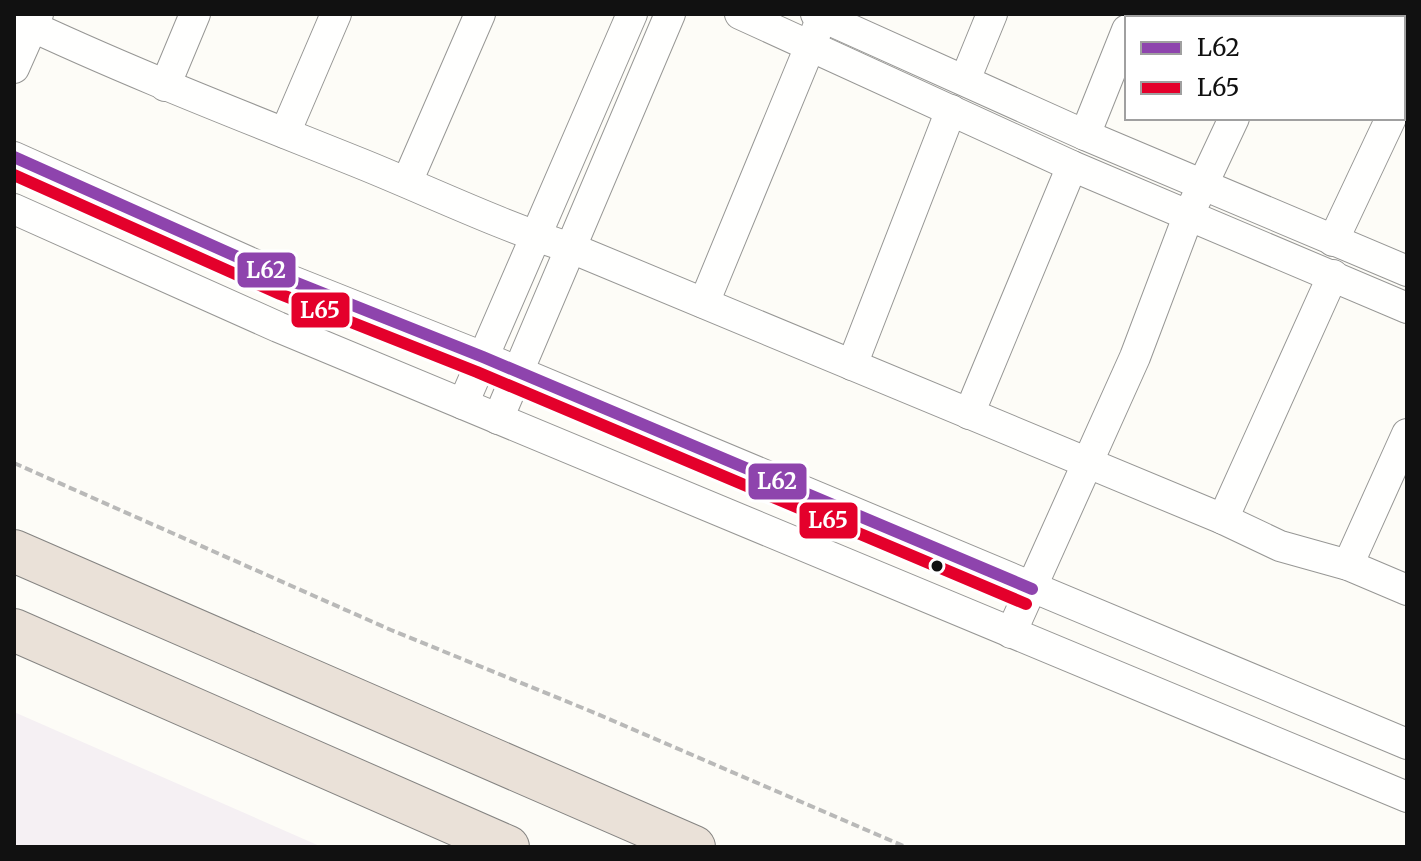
<svg xmlns="http://www.w3.org/2000/svg" width="1421" height="861" font-family="Merriweather,serif">
<style>
.industrial{fill:#f5f0f3}
.lines{fill:none;stroke-linecap:round;stroke-linejoin:round}
.minor-casing{stroke:#979795;stroke-width:32}
.highway-casing{stroke:#858482;stroke-width:44}
.path{stroke:#b9b9b8;stroke-width:4;stroke-dasharray:8 4;stroke-linecap:butt}
.minor{stroke:#fffffe;stroke-width:30}
.highway{stroke:#eae1d8;stroke-width:42}
.bus-1-casing{stroke:#fff;stroke-width:18}
.bus-2-casing{stroke:#fff;stroke-width:18}
.bus-1{stroke:#8e44ad;stroke-width:12}
.bus-2{stroke:#e4002b;stroke-width:12}
.bus-dot{fill:#111;stroke:#fff;stroke-width:3}
.line-badge{stroke:#fff;stroke-width:3}
.badge-label{font-size:22px;text-anchor:middle;font-weight:bold;fill:#fff}
</style>
<rect width="100%" height="100%" fill="#fdfcf7"/>
<polygon class="industrial" points="14,712 322,847 14,847"/>
<g class="lines">
<defs>
<g id="minor">
<polyline points="740,14 1072,166 1407,308"/>
<polyline points="816,14 1085,135 1407,271"/>
<path d="M14,18c114,54 231,99 348,146 69,28 137,61 209,84l652,271 57,27 68,19 59,25"/>
<polyline points="1280,18 1281,14"/>
<polyline points="14,68 38,14"/>
<polyline points="965,80 992,14"/>
<polyline points="165,86 195,14"/>
<polyline points="1403,92 1407,84"/>
<polyline points="285,133 336,14"/>
<polyline points="1085,135 1127,30"/>
<polyline points="14,157 287,279 483,357 1407,744"/>
<polyline points="407,182 480,14"/>
<polyline points="14,209 278,327 1407,797"/>
<polyline points="1333,241 1391,118"/>
<polyline points="704,303 818,27"/>
<polyline points="852,365 951,110"/>
<polyline points="463,404 632,14"/>
<polyline points="969,414 1072,166"/>
<polyline points="498,419 670,14"/>
<polyline points="1223,519 1333,275"/>
<polyline points="1348,565 1407,434"/>
<polyline points="1011,633 1135,357 1189,214 1234,118"/>
</g>
<g id="highway">
<polyline points="14,551 694,847"/>
<polyline points="14,630 508,847"/>
</g>
</defs>
<use href="#minor" class="minor-casing"/>
<use href="#highway" class="highway-casing"/>
<polyline class="path" points="14,463 391,630 595,713 906,847"/>
<use href="#minor" class="minor"/>
<use href="#highway" class="highway"/>
<defs>
<polyline id="bus-1" points="14,157 287,279 483,357 1032,589"/>
<polyline id="bus-2" points="14,175 280,294 477,372 1026,604"/>
</defs>
<use href="#bus-1" class="bus-1-casing"/>
<use href="#bus-2" class="bus-2-casing"/>
<use href="#bus-1" class="bus-1"/>
<use href="#bus-2" class="bus-2"/>
</g>
<circle class="bus-dot" cx="937" cy="566" r="7"/>
<g class="line-badge">
<rect x="236" y="251" width="61" height="38" rx="8" fill="#8e44ad"/>
<rect x="290" y="291" width="61" height="38" rx="8" fill="#e4002b"/>
<rect x="747" y="462" width="61" height="39" rx="8" fill="#8e44ad"/>
<rect x="798" y="501" width="61" height="39" rx="8" fill="#e4002b"/>
</g>
<g class="badge-label">
<text x="266" y="278">L62</text>
<text x="320" y="318">L65</text>
<text x="777" y="489">L62</text>
<text x="828" y="528">L65</text>
</g>
<rect width="1421" height="861" fill="none" stroke="#111111" stroke-width="32"/>
<rect x="1125" y="16" width="280" height="104" fill="#ffffff" stroke="#a0a0a0" stroke-width="2"/>
<rect x="1141" y="42" width="40" height="12" fill="#8e44ad" stroke="#a0a0a0" stroke-width="2"/>
<text x="1197" y="56" font-size="24" fill="#111111">L62</text>
<rect x="1141" y="82" width="40" height="12" fill="#e4002b" stroke="#a0a0a0" stroke-width="2"/>
<text x="1197" y="96" font-size="24" fill="#111111">L65</text>
</svg>
